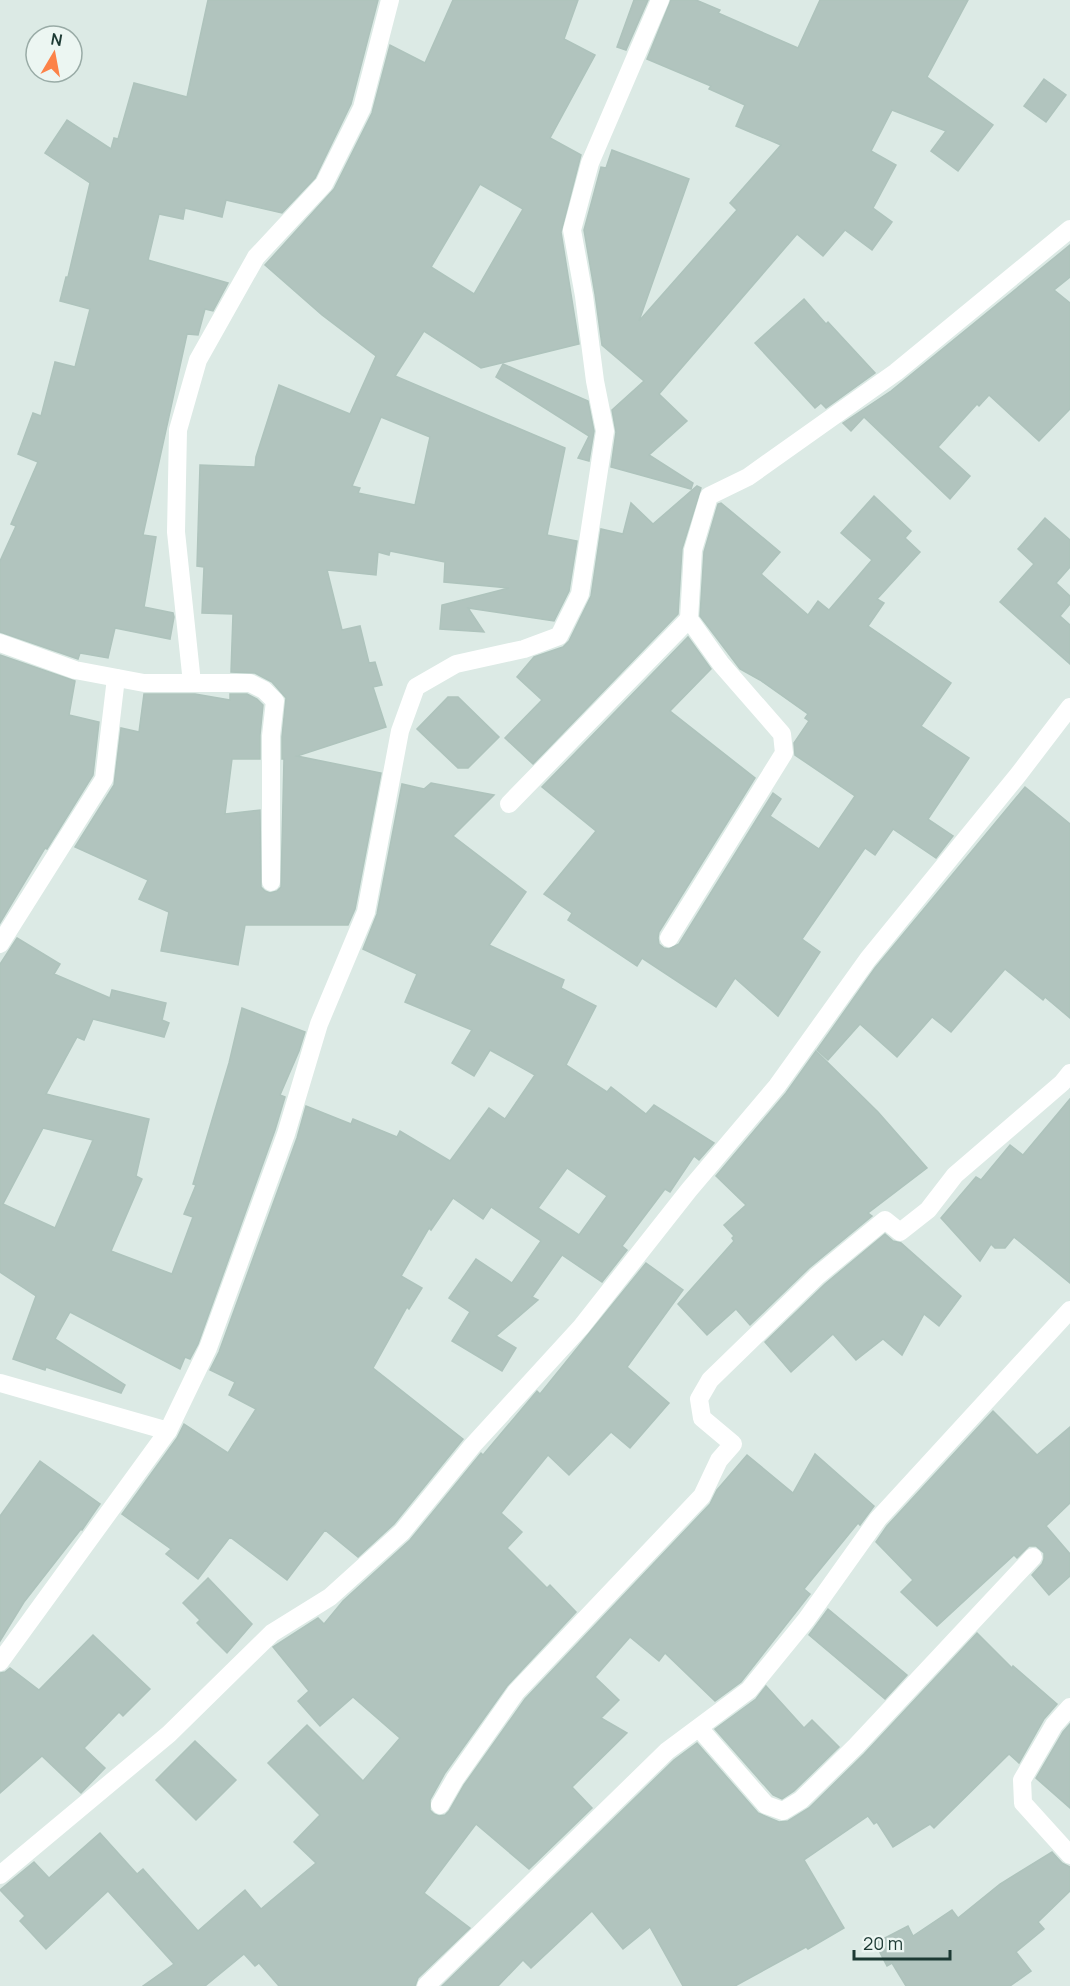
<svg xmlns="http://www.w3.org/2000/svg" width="1070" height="1986" font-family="Manrope,sans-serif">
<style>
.building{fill:#b1c4be;stroke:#aec3bc;stroke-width:1.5;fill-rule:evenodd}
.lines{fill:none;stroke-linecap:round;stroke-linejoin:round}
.street{stroke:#fff;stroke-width:18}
</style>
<rect width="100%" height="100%" fill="#dceae5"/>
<g class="building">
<polygon points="208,0 378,0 351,104 315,178 282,213 226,200 222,217 185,208 183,219 159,214 148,260 228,283 213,311 205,309 198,335 187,334 143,535 156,537 144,607 173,613 174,617 170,639 115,628 108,658 80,653 78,659 0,632 0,561 16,526 11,524 38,462 18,454 33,413 41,416 55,362 75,367 90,309 60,301 66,277 68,277 90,183 45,153 67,120 111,149 114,138 118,139 134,83 187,97"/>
<path d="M453,0h125l-14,39 31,16 -45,83 31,17 -20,77 18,112 -98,24 -57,-37 -29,45 170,72 -18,87 30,6 -8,50 -15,30 -86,-13 16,24 -44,-3 2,-24 67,-17 -65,-6 1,-20 -55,-11 -1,4 -11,-3 -2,23 -49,-5 15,60 18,-4 9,37 6,-1 7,23 -9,2 13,40 -89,29 84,17 -26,136 -7,16h-103l-7,40 -77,-14 8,-39 -30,-13 9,-19 -73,-33 39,-62 7,-57 18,4 5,-38h51l35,6v-6h17l10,5 6,6 -3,30v24h-28l-7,55 35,-4 1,77 4,4 5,2 7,-2 4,-4 3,-128h-2v-22l4,-39 -14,-16 -17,-9 -24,-1 2,-58 -31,-1 2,-46 -7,-1 3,-101 55,2 1,-10 23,-72 71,29 26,-58 -54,-41 -57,-50 69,-76 38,-76 18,-68 35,18zM480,184l43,25 -49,85 -43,-27zM381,417l49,20 -15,68 -57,-12 2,-5 -8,-2z"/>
<polygon points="634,0 648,0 626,50 617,47"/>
<polygon points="671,0 696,0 720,10 718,13 798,48 820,0 968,0 927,77 993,125 958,171 931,151 946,131 892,110 871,151 896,165 873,208 892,222 872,250 845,230 823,256 797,234 659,394 687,421 649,455 693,483 691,489 611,467 616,432 612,410 644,381 602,345 595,294 584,230 601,167 606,168 612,150 689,179 639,321 737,210 730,203 781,145 736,126 745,105 709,89 711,86 647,59"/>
<polygon points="1044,79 1066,95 1046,122 1024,106"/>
<polygon points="1070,245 1070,277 1054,290 1070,303 1070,409 1039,441 989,395 979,406 977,404 938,447 970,476 950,499 864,417 851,431 843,423 891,391"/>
<polygon points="804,299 826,324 828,322 875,373 826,408 821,403 815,408 755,343"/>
<polygon points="503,364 588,401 594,431 589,461 578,458 589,436 496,377"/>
<polygon points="697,486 701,488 682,549 678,614 533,764 505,738 542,700 517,677 534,657 563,647 569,641 591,596 601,529 623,534 631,503 653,524"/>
<polygon points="874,496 911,531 905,538 920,552 877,599 884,603 868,626 951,683 921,726 969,758 928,819 953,836 936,858 893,829 875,855 865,848 802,939 820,952 778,1016 735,978 716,1007 642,958 637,966 568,920 572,913 544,894 596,831 542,787 688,637 711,669 670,711 755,778 659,932 658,938 659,944 664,948 669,949 679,944 773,793 781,799 770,816 819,849 855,796 795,755 794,743 809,721 805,718 808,714 760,680 740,669 700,616 704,552 718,504 721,503 780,552 761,574 808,615 818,601 829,610 872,560 841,533"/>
<polygon points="1045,518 1070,540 1070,567 1056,583 1070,596 1070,604 1060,616 1070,625 1070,664 1000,602 1034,564 1018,549"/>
<polygon points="0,655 75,681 69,715 99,722 93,775 47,849 45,848 0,923"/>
<polygon points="448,697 458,697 499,737 468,768 458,768 417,729"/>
<path d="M431,783l63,12 -41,41 73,56 -37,53 75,35 -3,8 35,18 -30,59 41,27 4,-5 35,27 8,-9 60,38 -15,17 -5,-4 -24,36 -5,-3 -43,57 5,4 -25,32 -40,-27 -30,42 6,3 -42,36 20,12 -14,23 -50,-30 18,-29 -21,-14 27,-39 36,24 29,-42 -50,-34 -8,12 -30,-21 -22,32 -2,-2 -28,48 21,12 -13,21 -2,-2 -34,61 90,71 -69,85 -36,33 -33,-27 -38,50 -57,-43 -32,42 -32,-25 5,-5 -49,-35 55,-76 7,-14 44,29 28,-44 -27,-14 6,-13 -25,-12 9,-18 78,-214 9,-32 45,18 2,-5 44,18 3,-6 50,30 39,-53 16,11 30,-44 -45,-25 -16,26 -22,-13 20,-33 -67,-28 12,-28 -54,-25 14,-35 25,-130 22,5zM567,1168l40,28 -28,39 -41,-27z"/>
<polygon points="1025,787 1070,824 1070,1018 1045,997 1043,1000 1005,969 951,1032 932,1017 897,1057 860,1024 828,1060 817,1050 875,968"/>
<path d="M17,938l43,26 -6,10 56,24 2,-8 54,13 -4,17 7,3 -5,14 -71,-18 -9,21 -7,-3 -31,57 103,25 -13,57 6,3 -31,72 61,23 21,-57 -9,-3 12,-29 -3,-1 36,-121 13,-55 63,24 -6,19 -19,44 5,2 -10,33 -77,214 -8,15 -5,-2 -5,12 -110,-57 -15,27 70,46 -4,8 -75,-26 -1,3 -32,-11 23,-63 -36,-24v-308zM43,1128l50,12 -38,88 -52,-24z"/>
<polygon points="816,1051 878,1112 927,1168 868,1213 872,1216 809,1268 750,1325 736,1309 707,1335 678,1304 734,1241 732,1238 734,1236 724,1225 746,1205 716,1176 786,1093"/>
<polygon points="1070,1099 1070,1283 1014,1237 1005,1248 995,1248 991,1244 980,1261 941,1218 976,1177 981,1180 1010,1145 1023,1155"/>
<polygon points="885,1234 893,1241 901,1243 961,1296 939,1326 924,1314 902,1355 883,1339 856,1360 833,1334 791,1372 765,1342 825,1284"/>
<polygon points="646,1263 683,1290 627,1367 669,1403 630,1448 611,1432 569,1475 548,1455 501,1513 522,1532 507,1548 547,1588 550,1585 576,1612 507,1686 445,1773 430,1800 430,1810 434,1814 439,1816 445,1815 449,1811 464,1785 525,1699 710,1504 717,1490 747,1455 793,1493 815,1454 874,1506 860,1525 858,1523 804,1589 810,1594 741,1682 715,1701 665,1653 659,1661 630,1637 595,1677 619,1700 601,1718 627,1733 572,1787 592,1808 529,1869 476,1824 424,1893 470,1928 418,1978 415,1986 279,1986 259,1963 255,1966 244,1954 205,1986 143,1986 174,1964 108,1891 46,1949 20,1921 25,1916 0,1890 34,1862 49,1878 100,1833 137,1874 143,1869 198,1931 245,1890 261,1909 316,1863 294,1842 320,1815 268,1763 307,1725 363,1781 400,1738 353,1697 320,1726 298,1701 309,1691 273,1647 318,1618 324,1624 343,1601 410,1540 481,1453 483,1455 537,1391 540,1394"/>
<polygon points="993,1411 1037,1455 1070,1427 1070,1503 1046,1526 1070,1554 1070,1576 1049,1595 1032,1575 1042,1564 1044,1559 1044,1553 1036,1546 1029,1546 1017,1558 1014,1555 937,1626 901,1592 913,1580 876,1542 887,1526"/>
<polygon points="40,1461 100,1504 82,1530 81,1529 24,1602 0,1641 0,1516"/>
<polygon points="208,1578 252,1624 227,1653 197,1623 200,1620 183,1603"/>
<polygon points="828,1609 907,1675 885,1699 809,1635"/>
<polygon points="977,1633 1012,1668 1013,1666 1057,1704 1044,1719 1019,1763 1009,1754 934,1828 930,1824 893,1847 877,1822 874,1824 868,1816 804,1860 844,1928 808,1949 806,1947 735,1986 683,1986 650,1927 623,1949 592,1911 531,1968 523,1960 498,1986 442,1986 674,1760 697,1743 758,1813 779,1822 788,1821 809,1808 864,1754"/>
<polygon points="93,1635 150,1689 123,1716 119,1712 84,1748 105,1768 81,1793 42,1756 0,1793 0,1673 5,1672 10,1668 39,1690"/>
<polygon points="766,1686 804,1728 812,1720 839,1747 794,1791 782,1799 773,1795 715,1729 756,1699"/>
<polygon points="1070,1724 1070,1808 1036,1778 1063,1732"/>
<polygon points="195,1741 236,1780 196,1820 156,1780"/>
<polygon points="1052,1852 1062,1863 1070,1867 1070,1891 1038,1922 1044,1929 1016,1952 1031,1971 1010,1986 906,1986 892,1963 887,1966 875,1943 908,1926 913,1936 952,1910 958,1918 1000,1884"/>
</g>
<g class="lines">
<g class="street">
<polyline points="0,643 75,670 144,683 250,683 264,690 275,701 271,736 271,882"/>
<polyline points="192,683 176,532 178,430 198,360 256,257 324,184 362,108 390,0"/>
<polyline points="509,804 689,619"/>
<polyline points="669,938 784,753 782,734 721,664 689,619 693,550 709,496 748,477 896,372 1070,229"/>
<polyline points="0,944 104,779 116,678"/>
<polyline points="0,1383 168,1431"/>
<polyline points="0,1662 168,1431 208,1348 286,1134 319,1024 366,912 400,731 416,687 456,664 524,649 559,636 580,594 605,431 595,381 584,296 572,230 590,163 660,0"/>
<polyline points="1070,1707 1054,1725 1022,1780 1023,1803 1070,1855"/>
<polyline points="699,1728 766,1805 783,1811 801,1800 856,1746 1033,1557"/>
<polyline points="440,1805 455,1779 516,1692 702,1496 719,1460 733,1444 702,1418 699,1399 710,1380 817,1276 885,1220 900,1232 928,1210 955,1175 1062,1083 1070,1073"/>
<polyline points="0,1875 169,1734 272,1633 330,1597 402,1532 473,1445 581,1327 689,1190 777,1086 868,959 1018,775 1070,707"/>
<polyline points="426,1986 667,1751 749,1690 806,1620 878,1519 1070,1310"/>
</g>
</g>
<g transform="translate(54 54) rotate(10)"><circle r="28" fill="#ecf6f2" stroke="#99aba6" stroke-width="1.5"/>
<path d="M0-4.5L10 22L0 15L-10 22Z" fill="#fc8248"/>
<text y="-9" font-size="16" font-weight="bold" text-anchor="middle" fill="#1d3a34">N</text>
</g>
<path d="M854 1950v9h96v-9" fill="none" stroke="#1d3a34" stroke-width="3"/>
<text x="863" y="1950" font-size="18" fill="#1d3a34" stroke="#ecf6f2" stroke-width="4.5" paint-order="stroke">20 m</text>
</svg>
